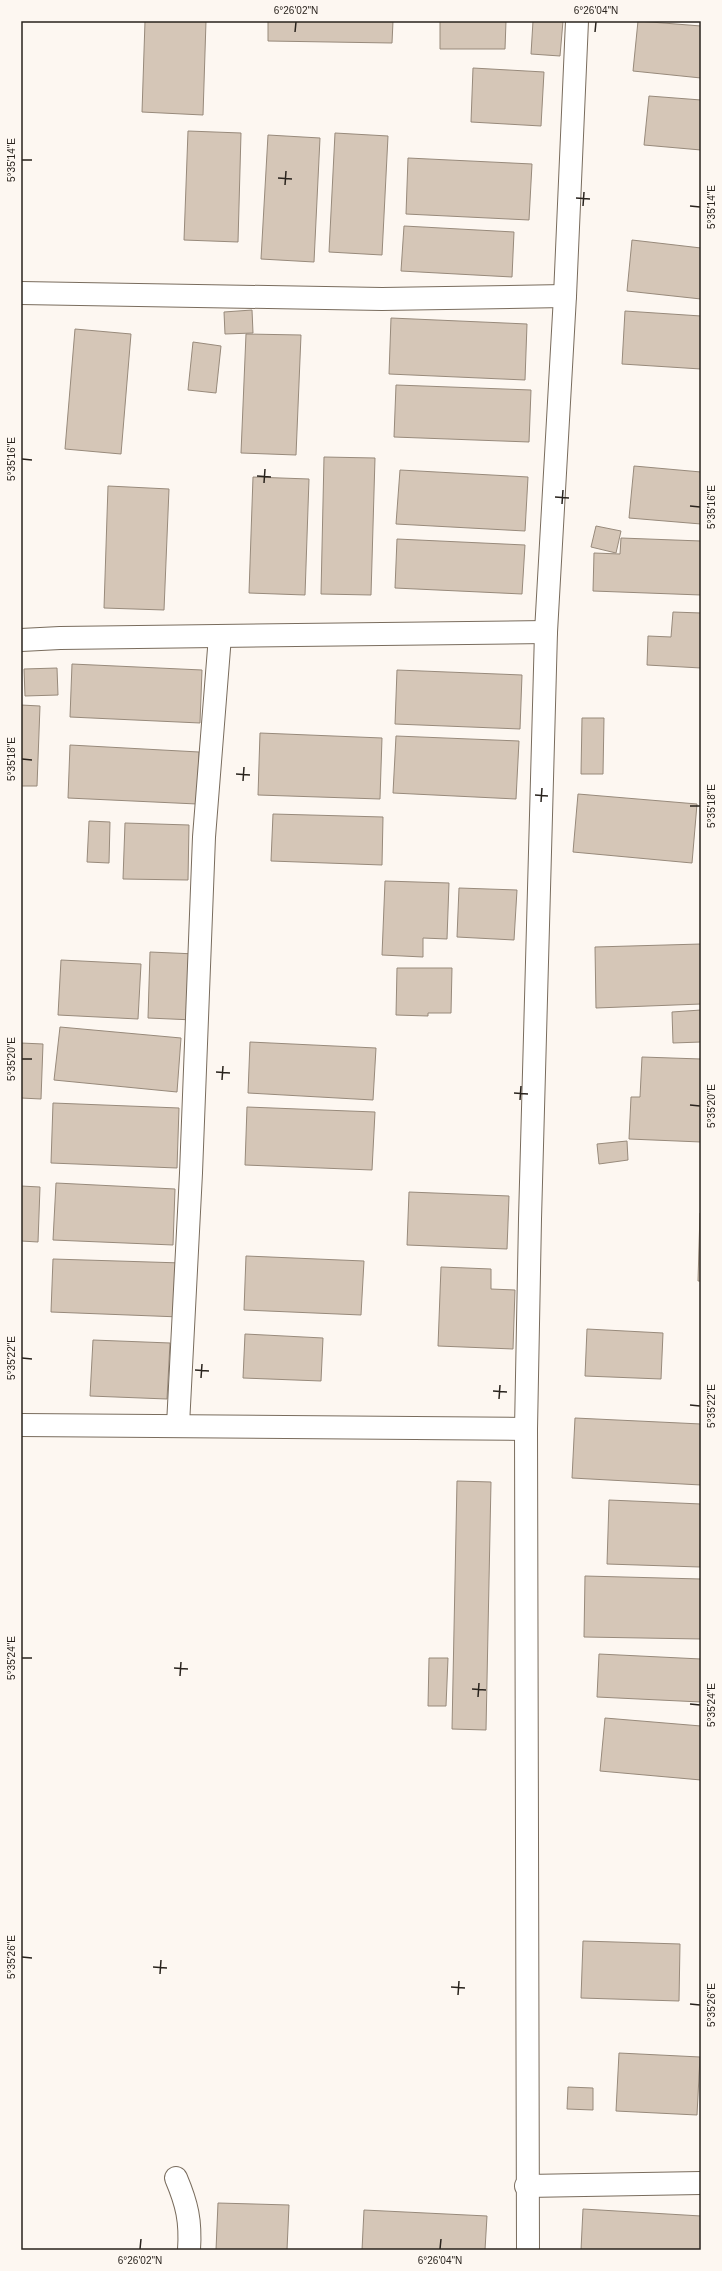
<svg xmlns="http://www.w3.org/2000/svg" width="722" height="2271" font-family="Helvetica,sans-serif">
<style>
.building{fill:#d5c6b7;stroke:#988a7b}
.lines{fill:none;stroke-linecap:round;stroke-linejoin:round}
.street-casing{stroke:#796c5d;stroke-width:24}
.street{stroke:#fff;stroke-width:22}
.ticks{fill:none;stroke:#29231d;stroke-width:1.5}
.neatline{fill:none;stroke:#29231d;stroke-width:1.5}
.ticks-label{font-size:10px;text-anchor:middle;fill:#29231d}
</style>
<rect width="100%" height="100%" fill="#fdf7f1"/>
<g class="building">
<polygon points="145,21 206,21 203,115 142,112"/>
<polygon points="268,21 393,21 392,43 268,41"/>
<polygon points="440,21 506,21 505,49 440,49"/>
<polygon points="533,21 563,21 560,56 531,54"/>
<polygon points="638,21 701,26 701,78 633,71"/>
<polygon points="473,68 544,72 541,126 471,122"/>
<polygon points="649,96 701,100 701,150 644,145"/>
<polygon points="188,131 241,133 238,242 184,240"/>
<polygon points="335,133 388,136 382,255 329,252"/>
<polygon points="268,135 320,138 314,262 261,259"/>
<polygon points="408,158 532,164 529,220 406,214"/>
<polygon points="404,226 514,232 512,277 401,271"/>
<polygon points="632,240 701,248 701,299 627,291"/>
<polygon points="252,310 253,333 225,334 224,312"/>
<polygon points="625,311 701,316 701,369 622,364"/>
<polygon points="391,318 527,324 525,380 389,374"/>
<polygon points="75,329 131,334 121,454 65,449"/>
<polygon points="246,334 301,335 296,455 241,453"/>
<polygon points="193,342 221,346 216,393 188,390"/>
<polygon points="396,385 531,390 529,442 394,437"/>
<polygon points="324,457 375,458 371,595 321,594"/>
<polygon points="634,466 701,472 701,524 629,518"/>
<polygon points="400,470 528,477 525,531 396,524"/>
<polygon points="253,477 309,479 305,595 249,593"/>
<polygon points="108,486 169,489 164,610 104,608"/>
<polygon points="596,526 621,531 616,553 591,547"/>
<polygon points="621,538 701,541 701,595 593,591 594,553 620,554"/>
<polygon points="397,539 525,545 522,594 395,588"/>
<polygon points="673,612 701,613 701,668 647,665 648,636 671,637"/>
<polygon points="72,664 202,670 200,723 70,717"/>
<polygon points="57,668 58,695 25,696 24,669"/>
<polygon points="397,670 522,675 520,729 395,724"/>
<polygon points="21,705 40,706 37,786 21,786"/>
<polygon points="582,718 604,718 603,774 581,774"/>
<polygon points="260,733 382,738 380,799 258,795"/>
<polygon points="396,736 519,741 516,799 393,793"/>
<polygon points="70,745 199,752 197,804 68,798"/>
<polygon points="578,794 697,804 692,863 573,852"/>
<polygon points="273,814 383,817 382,865 271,861"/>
<polygon points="89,821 110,822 109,863 87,862"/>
<polygon points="125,823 189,825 188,880 123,879"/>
<polygon points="385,881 449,883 447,939 423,938 423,957 382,955"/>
<polygon points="459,888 517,890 514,940 457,937"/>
<polygon points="701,944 701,1004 596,1008 595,947"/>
<polygon points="150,952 196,954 194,1020 148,1018"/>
<polygon points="61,960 141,964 138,1019 58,1015"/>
<polygon points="397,968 452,968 451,1013 428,1013 428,1016 396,1015"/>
<polygon points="701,1010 701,1042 673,1043 672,1012"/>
<polygon points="60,1027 181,1038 177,1092 54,1080"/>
<polygon points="250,1042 376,1048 373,1100 248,1093"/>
<polygon points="21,1043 43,1044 41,1099 21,1098"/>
<polygon points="642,1057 701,1059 701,1142 629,1139 631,1097 640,1097"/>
<polygon points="53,1103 179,1108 177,1168 51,1163"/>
<polygon points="247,1107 375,1112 372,1170 245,1165"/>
<polygon points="627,1141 628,1160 599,1164 597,1144"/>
<polygon points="56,1183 175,1189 173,1245 53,1240"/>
<polygon points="21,1186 40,1187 38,1242 21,1241"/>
<polygon points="409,1192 509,1196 507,1249 407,1245"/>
<polygon points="700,1213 701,1213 701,1281 698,1281"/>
<polygon points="246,1256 364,1261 361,1315 244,1310"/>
<polygon points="53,1259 182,1263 180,1317 51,1312"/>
<polygon points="441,1267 491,1269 491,1289 515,1290 513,1349 438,1346"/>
<polygon points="587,1329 663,1333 661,1379 585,1376"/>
<polygon points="245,1334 323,1338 321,1381 243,1378"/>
<polygon points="93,1340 170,1343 167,1399 90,1396"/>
<polygon points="575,1418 701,1424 701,1485 572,1478"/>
<polygon points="457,1481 491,1482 486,1730 452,1729"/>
<polygon points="609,1500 701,1504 700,1567 607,1564"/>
<polygon points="585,1576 701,1579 701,1639 584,1637"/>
<polygon points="599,1654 701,1659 701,1702 597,1697"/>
<polygon points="429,1658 448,1658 446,1706 428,1706"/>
<polygon points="605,1718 701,1726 701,1780 600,1771"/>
<polygon points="583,1941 680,1944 679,2001 581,1998"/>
<polygon points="619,2053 700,2057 697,2115 616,2111"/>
<polygon points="568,2087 593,2088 593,2110 567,2109"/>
<polygon points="218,2203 289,2205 287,2250 216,2250"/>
<polygon points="583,2209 701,2216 701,2250 581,2250"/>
<polygon points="364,2210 487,2216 485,2250 362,2250"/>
</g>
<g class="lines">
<defs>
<g id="street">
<polyline points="21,293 382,299 565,296"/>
<polyline points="21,640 60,638 546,632"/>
<polyline points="21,1425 526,1429"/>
<polyline points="178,1425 191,1173 204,837 220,636"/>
<path d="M176,2178c11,26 15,43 13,72"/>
<polyline points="526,2186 701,2183"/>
<polyline points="528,2250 526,1429 530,1219 546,632 565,296 577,21"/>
</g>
</defs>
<use href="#street" class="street-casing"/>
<use href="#street" class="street"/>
</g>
<path class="ticks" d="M295,32l1,-10M595,32l1,-10M22,160h10M278,178l14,1M285,185l1,-14M576,198l14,1M583,206l1,-14M690,206l10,1M22,459l10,1M257,476l14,1M264,483l1,-14M555,497l14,1M562,504l1,-14M690,506l10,1M22,759l10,1M236,774l14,1M243,781l1,-14M535,795l13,1M541,802l1,-14M690,806h10M22,1059h10M216,1072l14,1M222,1080l1,-14M514,1093l14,1M520,1100l1,-14M690,1105l10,1M22,1358l10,1M195,1370l14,1M201,1378l1,-14M493,1391l14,1M499,1399l1,-14M690,1405l10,1M22,1658h10M174,1668l14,1M180,1676l1,-14M472,1689l14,1M478,1697l1,-14M690,1704l10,1M22,1957l10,1M153,1967l14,1M160,1974l1,-14M451,1987l14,1M458,1995l1,-14M690,2004l10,1M140,2249l1,-10M440,2249l1,-10"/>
<rect width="722" height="2271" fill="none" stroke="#fdf7f1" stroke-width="44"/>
<rect x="22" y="22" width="678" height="2227" class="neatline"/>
<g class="ticks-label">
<text x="296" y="14">6°26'02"N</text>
<text x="596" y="14">6°26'04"N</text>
<text transform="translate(11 160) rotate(-90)" y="4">5°35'14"E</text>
<text transform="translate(711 207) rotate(-90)" y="4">5°35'14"E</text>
<text transform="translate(11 459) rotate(-90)" y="4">5°35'16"E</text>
<text transform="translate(711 507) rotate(-90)" y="4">5°35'16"E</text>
<text transform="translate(11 759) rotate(-90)" y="4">5°35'18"E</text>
<text transform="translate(711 806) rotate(-90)" y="4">5°35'18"E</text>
<text transform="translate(11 1059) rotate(-90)" y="4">5°35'20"E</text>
<text transform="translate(711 1106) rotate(-90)" y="4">5°35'20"E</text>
<text transform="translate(11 1358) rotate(-90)" y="4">5°35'22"E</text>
<text transform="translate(711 1406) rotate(-90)" y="4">5°35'22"E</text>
<text transform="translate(11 1658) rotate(-90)" y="4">5°35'24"E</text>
<text transform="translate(711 1705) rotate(-90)" y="4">5°35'24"E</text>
<text transform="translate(11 1957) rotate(-90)" y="4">5°35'26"E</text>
<text transform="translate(711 2005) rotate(-90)" y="4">5°35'26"E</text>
<text x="140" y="2264">6°26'02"N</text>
<text x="440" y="2264">6°26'04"N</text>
</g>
</svg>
